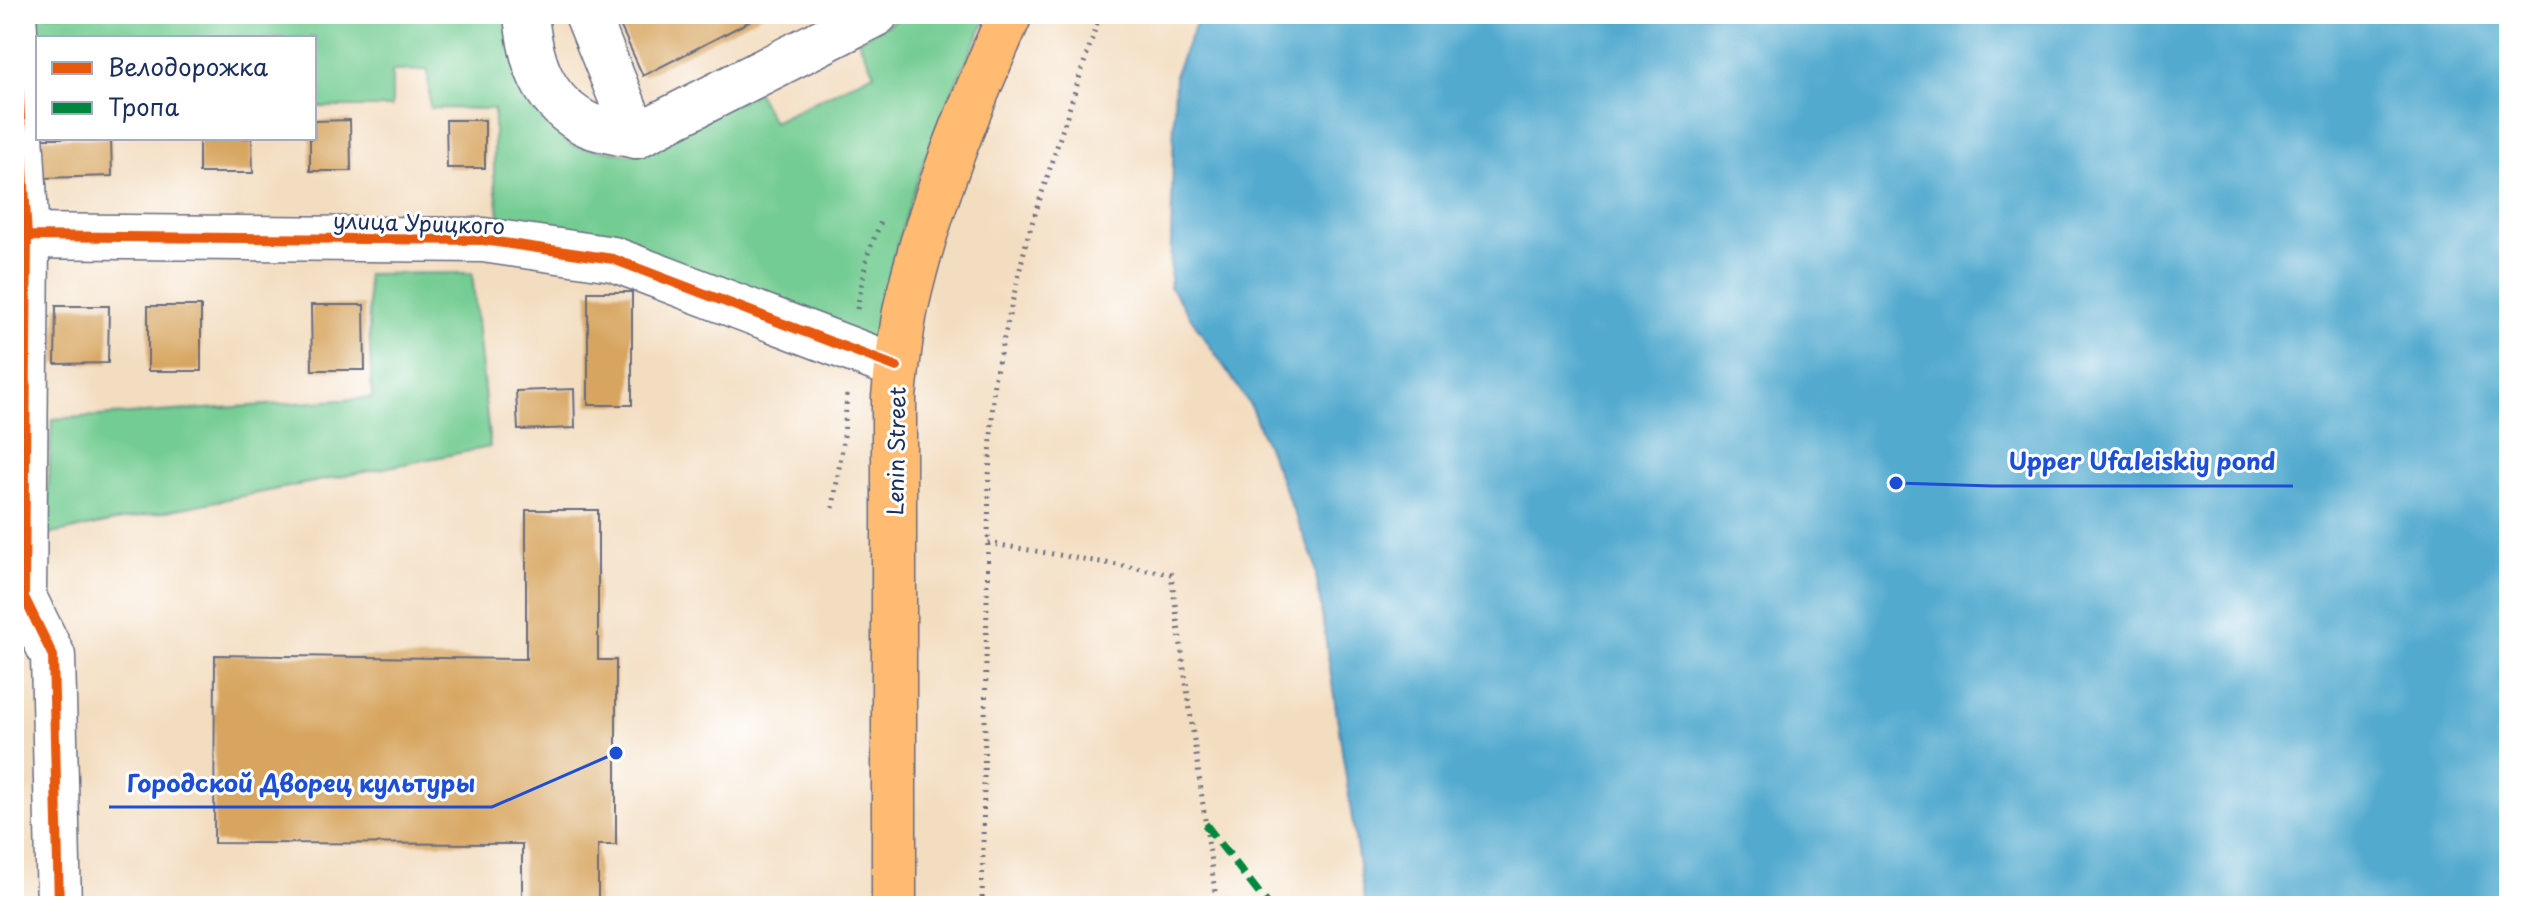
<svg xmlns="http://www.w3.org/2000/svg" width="2523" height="920" font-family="'Playpen Sans',sans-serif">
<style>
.green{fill:#73cc92;stroke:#477e78;stroke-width:2}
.water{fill:#52aacf;stroke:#366c96;stroke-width:2}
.building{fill:#d7a55f}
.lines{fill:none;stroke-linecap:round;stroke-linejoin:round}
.minor-casing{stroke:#676c80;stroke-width:47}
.major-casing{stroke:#676c80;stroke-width:47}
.path{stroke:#676c80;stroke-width:5;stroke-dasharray:2 6;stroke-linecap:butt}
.minor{stroke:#fff;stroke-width:44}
.major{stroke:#febb71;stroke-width:44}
.quiet{stroke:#00873e;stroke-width:8;stroke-dasharray:16 8;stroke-linecap:butt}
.cycleway-casing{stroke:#fff;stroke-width:15}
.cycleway{stroke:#e8590c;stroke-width:10}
.labels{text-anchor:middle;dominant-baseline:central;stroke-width:6;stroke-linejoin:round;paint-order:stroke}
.street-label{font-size:22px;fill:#1b2f5e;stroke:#fff}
.leader{fill:none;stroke:#1d4ed8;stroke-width:3}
.callout-dot{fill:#1d4ed8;stroke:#fff;stroke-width:3}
.callout-label{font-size:24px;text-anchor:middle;font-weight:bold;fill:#1d4ed8;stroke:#fff;stroke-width:6;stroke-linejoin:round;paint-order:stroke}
</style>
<rect width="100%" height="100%" fill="#fff"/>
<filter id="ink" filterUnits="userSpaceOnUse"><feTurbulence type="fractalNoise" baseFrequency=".0125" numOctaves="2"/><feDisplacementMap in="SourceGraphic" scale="16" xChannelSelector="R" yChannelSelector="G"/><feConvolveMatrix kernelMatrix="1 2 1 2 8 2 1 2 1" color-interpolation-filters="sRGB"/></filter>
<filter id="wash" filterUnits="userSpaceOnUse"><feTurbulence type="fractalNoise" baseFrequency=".006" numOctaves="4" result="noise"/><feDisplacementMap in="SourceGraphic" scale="32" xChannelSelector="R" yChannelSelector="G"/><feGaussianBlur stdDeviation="1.8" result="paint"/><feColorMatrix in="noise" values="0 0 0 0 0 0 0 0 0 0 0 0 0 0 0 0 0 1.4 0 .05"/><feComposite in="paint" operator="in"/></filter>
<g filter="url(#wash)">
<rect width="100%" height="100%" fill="#f3ddc0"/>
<g class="green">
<path d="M32,14h478l6,57 20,41 36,34 60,8 125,-62 16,30 101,-49 -16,-33 49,-26h82c-41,81 -76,166 -98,255 -6,23 -8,49 -12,73l-379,-120 -6,-47v-66l-64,-1 -2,-38 -36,1v36h-78v-69h-276v22z"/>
<polygon points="472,273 490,447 46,535 52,419 372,398 367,274"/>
</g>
<polygon class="water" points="1200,14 2509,14 2509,906 1365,906 1314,561 1250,405 1170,287 1175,73"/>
<g id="blocks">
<g class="building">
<polygon points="615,14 764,14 643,76"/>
<polygon points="350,120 351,171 310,171 310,138 314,138 314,121"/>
<polygon points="446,120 485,120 485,168 447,168"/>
<polygon points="42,138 111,138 112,176 43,178"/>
<polygon points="199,138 252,138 253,173 199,173"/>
<rect x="588" y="292" width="44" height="113"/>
<polygon points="311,305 364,305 365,370 312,370"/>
<polygon points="56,306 109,306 108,363 55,364"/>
<rect x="148" y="306" width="53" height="65"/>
<polygon points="574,389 575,428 518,430 516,391"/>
<polygon points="526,510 598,510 598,660 616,660 616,845 598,845 598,906 522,906 522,844 214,843 215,655 526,659"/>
</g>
</g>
</g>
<g filter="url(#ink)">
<use href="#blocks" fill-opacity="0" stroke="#676c80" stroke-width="2"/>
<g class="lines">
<defs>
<g id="minor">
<polyline points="14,14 27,236 24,597 53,656 59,906"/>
<path d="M526,14c4,44 14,83 55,107 14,9 38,11 55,15"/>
<polyline points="587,14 636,136 876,14"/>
<polyline points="14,236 483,240 613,259 897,367"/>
</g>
<path id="major" d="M894,906v-509c3,-30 6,-61 12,-90 22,-100 63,-199 104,-293"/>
</defs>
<use href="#minor" class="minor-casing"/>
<use href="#major" class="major-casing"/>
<g class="path">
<polyline points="857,309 867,256 882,219"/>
<polyline points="833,508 844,436 847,394"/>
<polyline points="988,543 1171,574 1217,906"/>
<polyline points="982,906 989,477 994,380 1027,239 1100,14"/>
</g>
<use href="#minor" class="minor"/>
<use href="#major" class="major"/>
<polyline class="quiet" points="1205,824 1269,906"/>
<defs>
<g id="cycleway">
<polyline points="14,14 27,236 24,597 53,656 59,906"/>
<polyline points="14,236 483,240 613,259 897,367"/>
</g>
</defs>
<use href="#cycleway" class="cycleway-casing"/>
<use href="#cycleway" class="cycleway"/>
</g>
</g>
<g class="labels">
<g class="street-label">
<text transform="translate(419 222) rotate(2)">улица Урицкого</text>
<text transform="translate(895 451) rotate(-89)">Lenin Street</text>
</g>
</g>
<path class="leader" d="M1896 483L1992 486H2293M616 753L492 807H109"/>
<g class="callout-dot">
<circle cx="1896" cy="483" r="8"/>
<circle cx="616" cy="753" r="8"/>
</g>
<g class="callout-label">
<text x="2142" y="470">Upper Ufaleiskiy pond</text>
<text x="301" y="792">Городской Дворец культуры</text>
</g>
<rect width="2523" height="920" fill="none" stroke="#fff" stroke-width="48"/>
<rect x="36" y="36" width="280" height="104" fill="#ffffff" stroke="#a4acbf" stroke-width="2"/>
<rect x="52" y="62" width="40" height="12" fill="#e8590c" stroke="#a4acbf" stroke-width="2"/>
<text x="108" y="76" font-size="24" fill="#1b2f5e">Велодорожка</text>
<rect x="52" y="102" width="40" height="12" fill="#00873e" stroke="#a4acbf" stroke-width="2"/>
<text x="108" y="116" font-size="24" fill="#1b2f5e">Тропа</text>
</svg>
